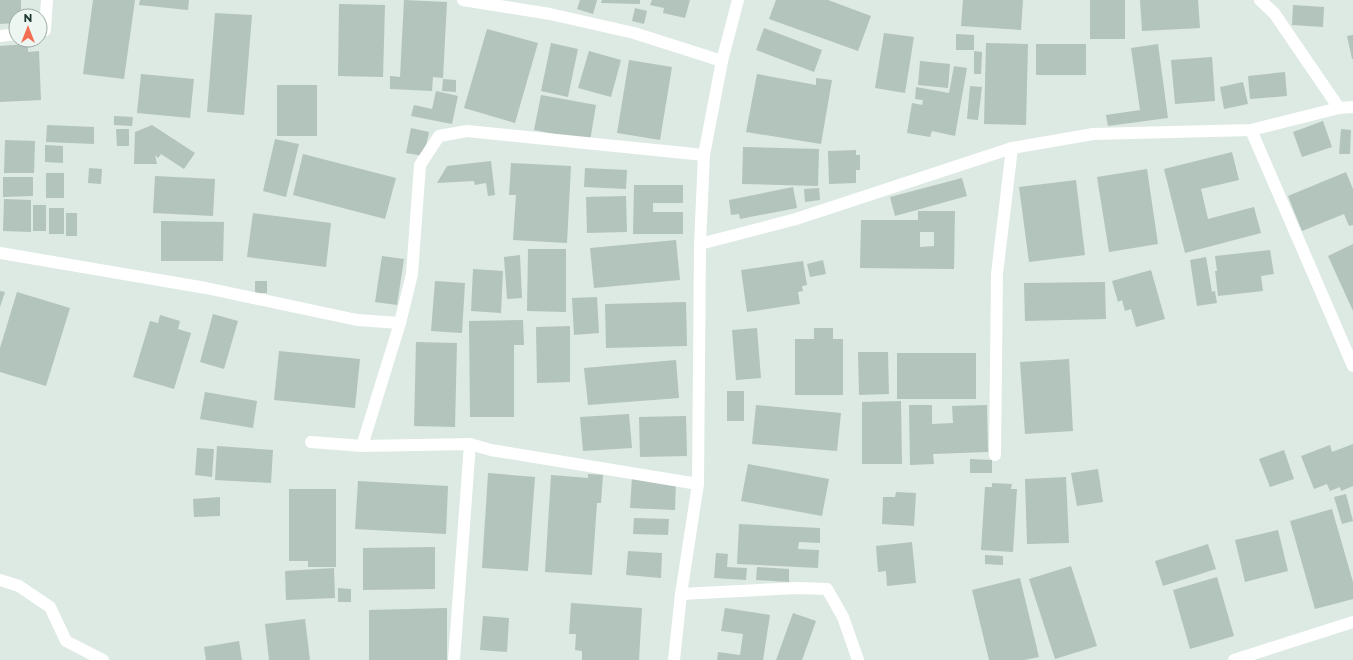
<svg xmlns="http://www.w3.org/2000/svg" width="1353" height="660" font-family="Montserrat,sans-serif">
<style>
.building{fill:#b3c4bc;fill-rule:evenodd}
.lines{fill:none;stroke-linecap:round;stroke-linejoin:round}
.minor{stroke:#fff;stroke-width:12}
.tertiary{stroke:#fff;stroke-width:12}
</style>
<rect width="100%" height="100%" fill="#dde9e3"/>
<g class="building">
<polygon points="0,0 21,0 21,16 16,16 16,23 0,24"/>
<polygon points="93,0 135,0 124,79 83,74"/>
<polygon points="140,0 189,0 188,10 139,5"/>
<polygon points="404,0 447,2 443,78 433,77 432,91 390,89 390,76 400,77"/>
<polygon points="580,0 597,0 593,14 577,9"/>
<polygon points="602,0 640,0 640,4 601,3"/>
<polygon points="652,0 690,0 685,18 663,13 664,8 650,5"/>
<polygon points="776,0 828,0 871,16 858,51 769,19"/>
<polygon points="963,0 1023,0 1021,30 961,26"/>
<rect x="1090" y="0" width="35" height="39"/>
<polygon points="1140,0 1198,0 1200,28 1142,31"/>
<polygon points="339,4 385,5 383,77 338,76"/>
<polygon points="1293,5 1324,7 1323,27 1292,25"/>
<polygon points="635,8 647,11 644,24 632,21"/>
<polygon points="215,13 252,15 244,115 207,112"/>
<polygon points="764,28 822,50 814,72 756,50"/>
<polygon points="487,29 538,43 515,123 464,108"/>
<polygon points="884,33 914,37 905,93 875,88"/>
<polygon points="956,34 974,35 974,50 956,50"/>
<polygon points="1353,35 1353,59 1352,59 1347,36"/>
<polygon points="551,43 578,49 568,97 541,91"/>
<polygon points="986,43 1028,44 1026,125 984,124"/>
<polygon points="28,44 28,52 39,51 41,100 0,102 0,46"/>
<rect x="1036" y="44" width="50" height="31"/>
<polygon points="1158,44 1168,118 1108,126 1106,115 1140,110 1131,48"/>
<polygon points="589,51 621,60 611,97 578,88"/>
<polygon points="974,51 982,52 981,74 974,74"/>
<polygon points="1212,57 1215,101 1175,104 1171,60"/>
<polygon points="629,60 672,67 660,140 617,133"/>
<polygon points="920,61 950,64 948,88 918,85"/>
<polygon points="954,66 967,68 955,136 932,131 930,137 907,133 912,103 922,105 923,100 915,99 916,87 949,93"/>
<polygon points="1285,72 1287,96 1250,99 1248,76"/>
<polygon points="141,74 194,79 190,118 137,113"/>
<polygon points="757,74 816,85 816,78 832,80 821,144 746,132"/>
<polygon points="443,79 456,80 456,92 442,91"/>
<polygon points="1243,82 1248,104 1224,109 1220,87"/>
<rect x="277" y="85" width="40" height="51"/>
<polygon points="970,86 982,87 978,120 967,119"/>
<polygon points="436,91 458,96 452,124 411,116 414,105 432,109"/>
<polygon points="541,95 596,105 590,141 534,130"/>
<polygon points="114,116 133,117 132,126 114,125"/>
<polygon points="1323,121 1332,147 1302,157 1293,132"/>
<polygon points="47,125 94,127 94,144 46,142"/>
<polygon points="152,125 195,153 184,169 161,154 158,158 155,155 157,164 134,164 135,132"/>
<polygon points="411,128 429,132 424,156 406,153"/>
<polygon points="116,129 129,129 129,146 117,146"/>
<polygon points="1341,129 1351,130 1350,154 1339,154"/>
<polygon points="275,139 299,144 286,197 263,191"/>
<polygon points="5,140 35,141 34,173 4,173"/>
<polygon points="45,145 63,146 63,163 45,162"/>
<polygon points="743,147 819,149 818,186 742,184"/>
<polygon points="856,150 856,155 860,155 860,170 856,170 856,183 829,184 828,151"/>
<polygon points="1232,152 1239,180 1201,189 1208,219 1254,207 1261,233 1185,253 1164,169"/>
<polygon points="303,154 396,178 385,219 293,195"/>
<polygon points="491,161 495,195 488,196 486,183 475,185 474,181 437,183 447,166"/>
<polygon points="511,163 571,166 567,243 513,240 516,195 509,195"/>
<polygon points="89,168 102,169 101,184 88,183"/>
<polygon points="585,168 627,170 626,189 584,187"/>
<polygon points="1147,169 1158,244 1109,252 1097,177"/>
<polygon points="1346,172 1353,189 1353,225 1349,226 1344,214 1302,231 1288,196"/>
<rect x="46" y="173" width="18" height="25"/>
<polygon points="155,176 215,179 213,216 153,213"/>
<polygon points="3,177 33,177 33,196 3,197"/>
<polygon points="962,178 967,196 895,216 890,197"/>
<polygon points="1076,180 1085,255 1029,262 1019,187"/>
<polygon points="634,185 683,185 683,203 653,203 653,212 683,212 683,234 633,234"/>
<polygon points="793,187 797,208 740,219 739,214 731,215 729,200"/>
<polygon points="819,188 820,200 805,202 804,189"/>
<polygon points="626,196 627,232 587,233 586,197"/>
<polygon points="4,199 31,200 31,232 3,231"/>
<rect x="33" y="205" width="13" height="26"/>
<rect x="49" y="208" width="15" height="26"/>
<path d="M918,211h37l-1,58 -94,-1 1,-48h57zM920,232h14v14l-14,1z"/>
<rect x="66" y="213" width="11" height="23"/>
<polygon points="253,213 331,223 326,267 247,257"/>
<polygon points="161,221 224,222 223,261 161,261"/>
<polygon points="676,240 680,280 594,288 590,248"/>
<polygon points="1353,244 1353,311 1328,256"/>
<polygon points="528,249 566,249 566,312 527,311"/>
<polygon points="1270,250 1274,274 1261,276 1263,291 1218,296 1215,271 1217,271 1215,256"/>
<polygon points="520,255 522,298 507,299 504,257"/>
<polygon points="382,256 404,259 397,305 375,302"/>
<polygon points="1206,257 1212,292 1215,291 1217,303 1197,306 1190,260"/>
<polygon points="823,260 826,274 810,277 807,264"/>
<polygon points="803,261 807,285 802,286 803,291 798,292 800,304 747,312 741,270"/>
<polygon points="473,269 503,271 501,313 471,311"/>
<polygon points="1151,270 1165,319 1136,327 1131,309 1125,311 1122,300 1118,302 1112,281"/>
<rect x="255" y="281" width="12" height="12"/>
<polygon points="435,281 465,283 462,333 431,331"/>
<polygon points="1105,282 1106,319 1025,321 1024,283"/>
<polygon points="0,291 5,292 0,307"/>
<polygon points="17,292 70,308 46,386 0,372 0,348"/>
<polygon points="597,297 599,333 574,335 572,298"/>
<polygon points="686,302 687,346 606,348 605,304"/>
<polygon points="213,314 238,321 224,369 200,362"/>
<polygon points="160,315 180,321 178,329 191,333 174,389 133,377 150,321 158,323"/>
<polygon points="523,320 524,345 514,345 514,417 470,417 469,321"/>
<polygon points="570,326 570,382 537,383 536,327"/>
<polygon points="757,328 761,378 736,380 732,330"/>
<polygon points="814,328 833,328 833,339 843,339 843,395 795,395 795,339 814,339"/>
<polygon points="416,342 457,343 455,427 414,426"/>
<polygon points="279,351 360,359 355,408 274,400"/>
<polygon points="858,352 888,352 889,394 859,395"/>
<rect x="897" y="353" width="79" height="46"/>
<polygon points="1069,359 1073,431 1025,434 1020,362"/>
<polygon points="676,360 679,398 588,405 584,368"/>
<rect x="727" y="391" width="17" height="30"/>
<polygon points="205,392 257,401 253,428 200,419"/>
<polygon points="901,401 902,464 862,464 862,402"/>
<polygon points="756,405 841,413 837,451 752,444"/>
<polygon points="909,405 932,405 932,424 953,423 952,406 987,405 988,452 933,454 934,464 910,465"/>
<polygon points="629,414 632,448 583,451 580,417"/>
<polygon points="686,416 687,456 640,457 639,417"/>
<polygon points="1353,444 1353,486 1341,491 1340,487 1330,491 1327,484 1314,489 1301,456 1330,445 1332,452"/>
<polygon points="217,446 273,450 271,483 215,480"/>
<polygon points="197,448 214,449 212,477 195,475"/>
<polygon points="1284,450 1294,479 1270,487 1259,459"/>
<polygon points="970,459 992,460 992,473 970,473"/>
<polygon points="748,464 829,479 822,516 741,501"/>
<polygon points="1098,469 1103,502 1077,506 1071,473"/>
<polygon points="488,473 535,477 528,571 482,568"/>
<polygon points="588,474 603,475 601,503 597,503 592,575 545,572 551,475 588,478"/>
<polygon points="632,477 676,479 675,510 630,508"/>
<polygon points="1066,477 1069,543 1027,544 1025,479"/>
<polygon points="358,481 448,486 446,534 355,529"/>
<polygon points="992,483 1012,484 1011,489 1017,489 1013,552 981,550 985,487 992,487"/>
<polygon points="289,489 336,489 336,567 308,567 308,561 289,561"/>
<polygon points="896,492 916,493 914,526 882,524 883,497 895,497"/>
<polygon points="1346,494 1353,521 1342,524 1334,497"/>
<polygon points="220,497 220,516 194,517 193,499"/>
<polygon points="1332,509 1353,582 1353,599 1315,609 1290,521"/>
<polygon points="634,518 669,519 668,535 633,534"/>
<polygon points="739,524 820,528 820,543 799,542 798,549 819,550 818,568 737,564"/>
<polygon points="1278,530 1288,571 1245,582 1235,540"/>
<polygon points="912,542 916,583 887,586 886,571 878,572 876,546"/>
<polygon points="1208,544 1216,569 1163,586 1155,561"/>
<polygon points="435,547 435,589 363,590 363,548"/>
<polygon points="628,551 662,553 661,578 626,575"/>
<polygon points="716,553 728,554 727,567 747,568 746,580 714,578"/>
<polygon points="985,555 1003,556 1003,565 985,564"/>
<polygon points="1071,566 1097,646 1055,659 1029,579"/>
<polygon points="757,567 789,569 789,582 756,580"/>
<polygon points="334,568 335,598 286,600 285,571"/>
<polygon points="1217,577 1234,636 1190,649 1173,590"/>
<polygon points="1020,578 1039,657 1024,660 989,660 972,590"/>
<polygon points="338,588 351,589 351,602 338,602"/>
<polygon points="571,603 642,608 639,660 582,660 582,651 575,650 576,634 569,634"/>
<polygon points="447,608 447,660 369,660 369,610"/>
<polygon points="725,608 770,615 763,660 717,660 718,652 740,655 743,634 721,631"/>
<polygon points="793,613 816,621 802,660 776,660"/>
<polygon points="483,616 509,618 507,652 480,650"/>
<polygon points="305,619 310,660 269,660 265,624"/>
<polygon points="239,641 242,660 206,660 204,647"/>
</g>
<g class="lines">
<g class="minor">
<polyline points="463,0 550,14 634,33 722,61"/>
<polyline points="1260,0 1274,13 1339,108"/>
<polyline points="40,30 45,30 47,0"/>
<polyline points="0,36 16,34"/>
<polyline points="1251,130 1353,366"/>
<polyline points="700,244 796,219 1012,148 1093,134 1251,130 1339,108 1353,107"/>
<polyline points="0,253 206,288 357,320 400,323 412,274 420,165 439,136 467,131 704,155"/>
<polyline points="311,442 362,446 470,444 491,450 698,484"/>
<polyline points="362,446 400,323"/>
<polyline points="995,455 997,274 1012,148"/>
<polyline points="0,580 19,586 50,607 66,641 103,660"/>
<polyline points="681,594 797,588 827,589 843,617 858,660"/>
<polyline points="454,660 470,444"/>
<polyline points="1234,660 1353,622"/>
</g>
<polyline class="tertiary" points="674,660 681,594 698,484 700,244 704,155 722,61 738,0"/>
</g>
<g transform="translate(28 28)"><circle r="19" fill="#edf6f1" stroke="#9baaa4"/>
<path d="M0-3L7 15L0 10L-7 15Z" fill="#f26d52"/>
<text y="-6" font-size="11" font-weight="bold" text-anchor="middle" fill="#1f3830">N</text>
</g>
</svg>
